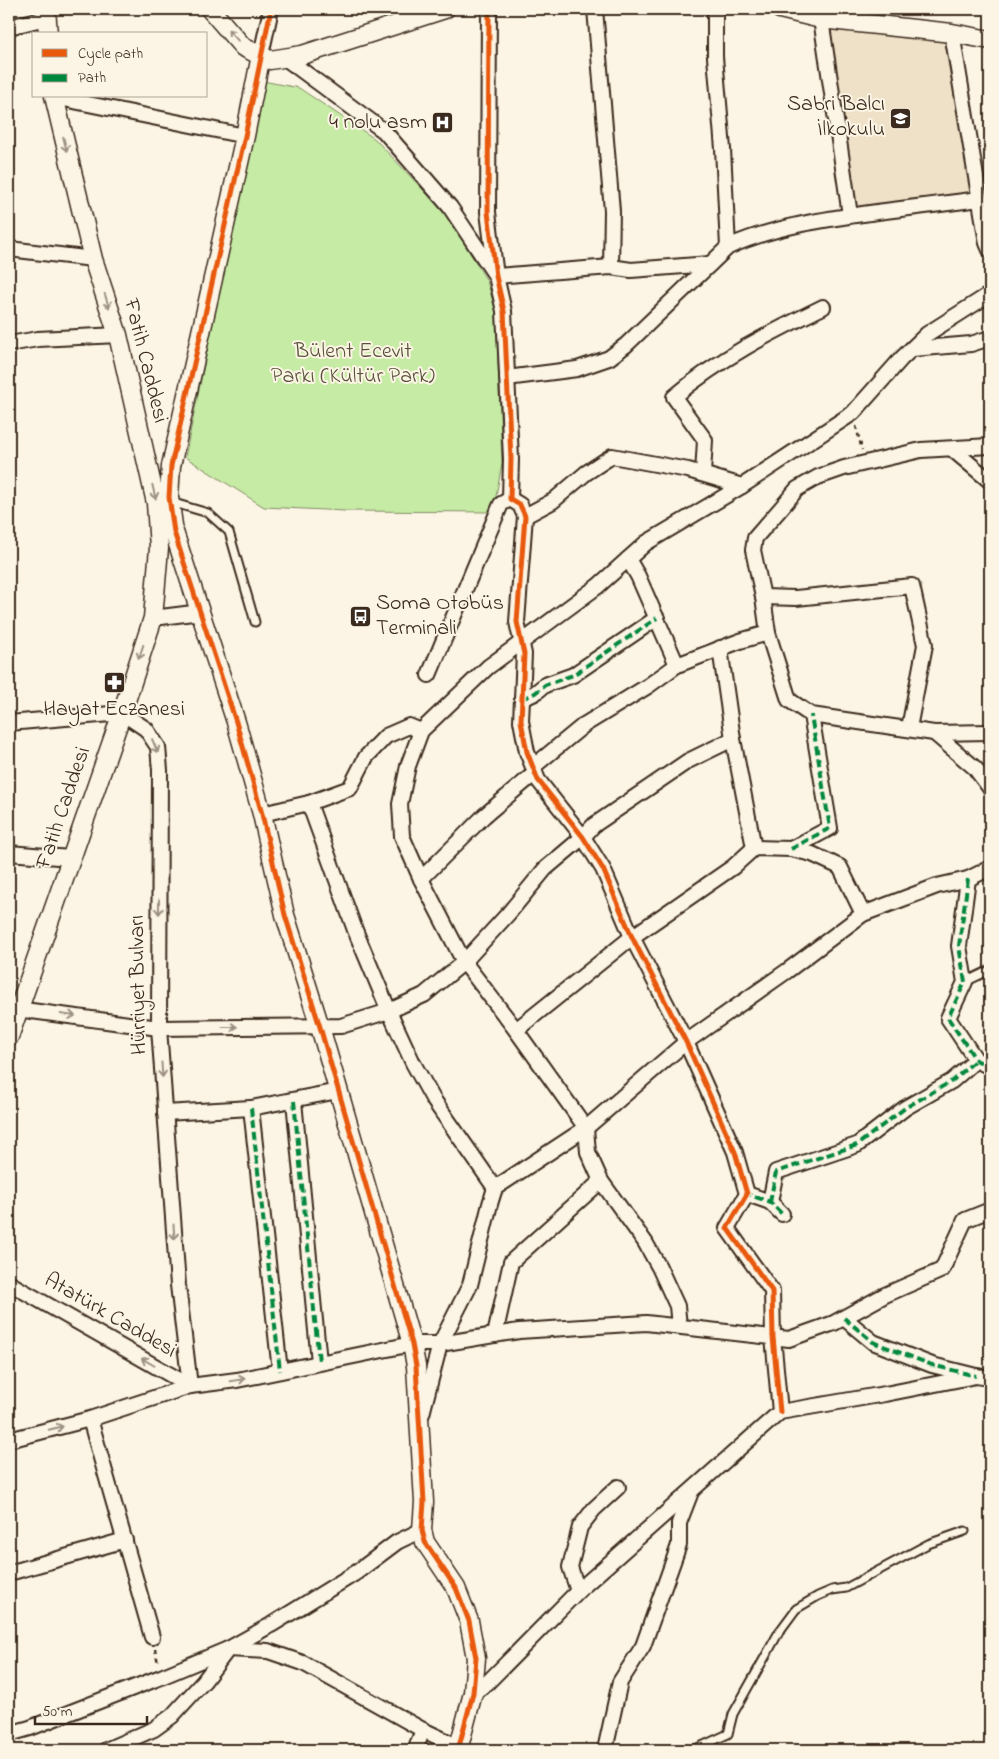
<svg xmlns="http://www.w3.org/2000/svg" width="999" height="1759" font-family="'Indie Flower',sans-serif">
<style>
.built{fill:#eee1c7}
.green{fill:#c6eba5;stroke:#808a62}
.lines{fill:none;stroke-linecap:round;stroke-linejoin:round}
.service-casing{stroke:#3b2a1e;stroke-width:11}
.minor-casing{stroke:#3b2a1e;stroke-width:18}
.tertiary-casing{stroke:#3b2a1e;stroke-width:21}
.path{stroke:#3b2a1e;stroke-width:2.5;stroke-dasharray:4 4;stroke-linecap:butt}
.service{stroke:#fcf5e5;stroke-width:7}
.minor{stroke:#fcf5e5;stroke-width:14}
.tertiary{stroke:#fcf5e5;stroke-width:18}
.quiet{stroke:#00873e;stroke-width:4;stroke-dasharray:8 4;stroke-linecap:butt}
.cycleway-casing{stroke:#fcf5e5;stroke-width:8}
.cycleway{stroke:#e8590c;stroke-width:5}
.oneway{stroke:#9c9082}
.labels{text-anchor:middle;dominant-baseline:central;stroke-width:4;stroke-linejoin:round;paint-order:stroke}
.poi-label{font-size:22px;fill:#3b2a1e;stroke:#fcf5e5;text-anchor:end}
.park-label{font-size:22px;fill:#575139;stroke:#fcf5e5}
.street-label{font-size:22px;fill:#3b2a1e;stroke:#fcf5e5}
</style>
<rect width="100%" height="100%" fill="#fcf5e5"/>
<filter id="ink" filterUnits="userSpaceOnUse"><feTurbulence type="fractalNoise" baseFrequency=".02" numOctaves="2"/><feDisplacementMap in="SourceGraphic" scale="10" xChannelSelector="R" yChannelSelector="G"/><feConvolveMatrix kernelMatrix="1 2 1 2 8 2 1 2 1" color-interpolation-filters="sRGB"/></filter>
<g filter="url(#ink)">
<polygon class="built" points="828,27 950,42 974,194 854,209"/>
<polygon class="green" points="263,81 299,88 375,139 447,215 487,281 496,312 502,464 493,512 345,511 264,507 185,457"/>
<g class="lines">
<defs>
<g id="service">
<polyline points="170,504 174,503 208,513 229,532 255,622"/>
<polyline points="965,982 990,970"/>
<polyline points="693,1750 728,1734 733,1714 779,1632 796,1609 818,1596 832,1590 846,1588 928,1544 965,1531"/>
</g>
<g id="minor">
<polyline points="489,9 488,212 496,276 504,311 511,459 510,499 520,505 525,516 517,622 524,654 521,721 527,752 538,780 583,837 603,869 632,937 686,1042 735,1152 747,1194 727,1228 772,1291 773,1337 780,1412"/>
<polyline points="595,9 612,211 611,267"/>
<polyline points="715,9 715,57 723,149 728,247"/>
<polyline points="822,9 821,19 850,215"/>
<polyline points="9,27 46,18"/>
<polyline points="952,33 987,243 990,250"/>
<polyline points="261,55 271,9"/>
<polyline points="285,58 384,131 450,207 496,276 611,267 631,270 710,264"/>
<polyline points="54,97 245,136"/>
<polyline points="9,249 93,259"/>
<polyline points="9,344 38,339 118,335"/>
<polyline points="912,349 971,344 990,338"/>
<path d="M507,378l70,-9 32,-11 17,-13 102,-98c47,-21 98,-28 149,-35 34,-4 69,-9 103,-13"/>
<polyline points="990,446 921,450 844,468 818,477 797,489 782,507 755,538 753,550 763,597 768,633 789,700 811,715 934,733 990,732"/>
<polyline points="952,449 990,481"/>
<path d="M703,474l2,-34 -31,-43c46,-39 96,-64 149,-90"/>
<polyline points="525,516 553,501 586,473 612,456 688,470 742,486"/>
<polyline points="628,559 638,576 677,665"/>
<polyline points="763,597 796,598 912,586 925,645 909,728"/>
<polyline points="153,618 201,612"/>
<polyline points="720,648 733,739 754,848"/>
<polyline points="429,675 501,504 510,499"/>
<polyline points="522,699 535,693 545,685 573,675 657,618"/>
<polyline points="9,723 122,713 146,729 158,747 160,770 159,1028 178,1285 190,1386"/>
<polyline points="934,733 975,768 990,788"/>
<polyline points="533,767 584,725 648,686 677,665 740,641 768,633"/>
<polyline points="309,803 355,930 389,1011 413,1063 433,1099 495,1188"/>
<polyline points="262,814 309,803 350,788 366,757 386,736 409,726 421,731"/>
<polyline points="791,849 830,828 811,715"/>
<polyline points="9,853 70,858"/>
<polyline points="421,879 484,816 535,773"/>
<polyline points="968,879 959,946 965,982 948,1018 976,1060 990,1067"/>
<polyline points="9,1008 159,1028 341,1026 389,1011 424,995 464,962 508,914 545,869 583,837 594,825 688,761 733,739"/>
<polyline points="516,1030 632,937 733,867 754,848 791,849 812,854 840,867 863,914"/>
<polyline points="294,1101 319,1362"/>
<polyline points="251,1108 280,1371"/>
<polyline points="165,1113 251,1108 338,1091"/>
<polyline points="747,1194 770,1202 782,1214"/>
<polyline points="770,1202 776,1172 857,1145 905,1108 952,1081 976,1060"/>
<polyline points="9,1283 190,1386"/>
<polyline points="844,1318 873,1342 932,1365 976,1376 990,1378"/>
<polyline points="679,1326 677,1306 659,1267 645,1242 601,1181 588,1152 586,1128 516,1030 464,962 421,879 402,836 400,804 408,766 421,731 488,667 598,586 646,543 742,486 853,413 901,359 927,334 990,294"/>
<polyline points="495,1335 511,1262 601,1181"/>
<polyline points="422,1414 440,1344 470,1285 490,1204 495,1188 586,1128 686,1042 787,971 863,914 937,886 968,879 990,868"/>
<polyline points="90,1419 152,1637"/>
<polyline points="9,1440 90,1419 190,1386 237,1380 412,1344 440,1344 519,1331 646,1323 789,1339 834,1323 885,1295 942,1270 965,1220 990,1210"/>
<polyline points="9,1573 125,1540"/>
<polyline points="578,1591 570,1567 580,1527 594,1509 618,1487"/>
<polyline points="473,1693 487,1683 578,1591 780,1412 885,1394 976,1376"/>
<polyline points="9,1734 30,1728 161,1677 228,1649 268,1651 303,1663 423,1730 459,1747"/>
<polyline points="106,1750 154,1729 172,1716 204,1681 228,1649 271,1625 357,1572 397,1542 422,1530"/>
<polyline points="415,1750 423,1730"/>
<polyline points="605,1750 620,1682 643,1646 679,1545 679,1523 691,1492"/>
</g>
<g id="tertiary">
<polyline points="46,9 48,34"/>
<polyline points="210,9 243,47 270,60 302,55 445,9"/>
<polyline points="780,9 821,19 952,33 990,40"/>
<polyline points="261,55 245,136 171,466 169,497 174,532 236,722 262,814 285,915 320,1027 412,1344 416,1366 424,1502 422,1530 425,1542 456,1588 469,1621 476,1658 473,1693 458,1750"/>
<polyline points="9,1037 122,713 153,618 159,548 156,503 118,335 93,259 54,96"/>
</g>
</defs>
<use href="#service" class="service-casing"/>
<use href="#minor" class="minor-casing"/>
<use href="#tertiary" class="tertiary-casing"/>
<g class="path">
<polyline points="856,426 862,450"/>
<polyline points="155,1649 158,1663"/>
</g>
<use href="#service" class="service"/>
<use href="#minor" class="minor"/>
<use href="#tertiary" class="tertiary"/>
<g class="quiet">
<polyline points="522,699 535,693 545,685 573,675 657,618"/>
<polyline points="791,849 830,828 811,715"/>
<polyline points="968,879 959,946 965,982 948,1018 976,1060 990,1067"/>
<polyline points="294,1101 319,1362"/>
<polyline points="251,1108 280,1371"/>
<polyline points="745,1197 747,1194 770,1202 782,1214"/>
<polyline points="770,1202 776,1172 857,1145 905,1108 952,1081 976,1060"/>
<polyline points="844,1318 873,1342 932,1365 976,1376"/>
</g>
<defs>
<g id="cycleway">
<polyline points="271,9 245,136 171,466 169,497 174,532 236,722 262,814 285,915 320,1027 412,1344 416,1366 424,1502 422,1530 425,1542 456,1588 469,1621 476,1658 473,1693 458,1750"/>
<polyline points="489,9 488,212 496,276 504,311 511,459 510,499 520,505 525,516 517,622 524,654 521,721 527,752 538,780 583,837 603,869 632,937 686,1042 735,1152 747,1194 727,1228 772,1291 773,1337 780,1412"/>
</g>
</defs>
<use href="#cycleway" class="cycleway-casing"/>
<use href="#cycleway" class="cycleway"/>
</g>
<defs><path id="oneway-shaft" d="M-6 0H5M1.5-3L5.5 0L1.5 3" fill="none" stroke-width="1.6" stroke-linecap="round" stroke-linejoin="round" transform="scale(1.25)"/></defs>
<g class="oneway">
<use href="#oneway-shaft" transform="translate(233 35) rotate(-131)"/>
<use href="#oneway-shaft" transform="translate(65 144) rotate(76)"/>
<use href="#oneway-shaft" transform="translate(107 301) rotate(72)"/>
<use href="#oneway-shaft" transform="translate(154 492) rotate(77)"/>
<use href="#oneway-shaft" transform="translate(141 652) rotate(108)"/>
<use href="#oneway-shaft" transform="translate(155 746) rotate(67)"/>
<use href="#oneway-shaft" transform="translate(159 907) rotate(90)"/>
<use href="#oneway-shaft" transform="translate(68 1015) rotate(8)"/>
<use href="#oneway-shaft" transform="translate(230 1027)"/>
<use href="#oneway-shaft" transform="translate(162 1070) rotate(86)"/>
<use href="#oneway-shaft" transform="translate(174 1232) rotate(86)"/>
<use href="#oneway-shaft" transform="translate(148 1362) rotate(-150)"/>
<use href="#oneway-shaft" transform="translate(238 1380) rotate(-10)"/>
<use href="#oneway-shaft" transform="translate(56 1428) rotate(-14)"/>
</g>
</g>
<defs>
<symbol id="school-square" viewBox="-11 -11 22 22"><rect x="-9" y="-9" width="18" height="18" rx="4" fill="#3b2a1e" stroke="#fcf5e5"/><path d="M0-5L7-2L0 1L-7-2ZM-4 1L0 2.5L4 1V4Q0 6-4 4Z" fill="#fff"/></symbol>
<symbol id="hospital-square" viewBox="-11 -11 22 22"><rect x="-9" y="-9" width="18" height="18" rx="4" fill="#3b2a1e" stroke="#fcf5e5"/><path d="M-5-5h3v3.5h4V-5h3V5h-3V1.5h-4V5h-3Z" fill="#fff"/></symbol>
<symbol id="bus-square" viewBox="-11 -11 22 22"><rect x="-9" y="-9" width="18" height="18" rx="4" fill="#3b2a1e" stroke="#fcf5e5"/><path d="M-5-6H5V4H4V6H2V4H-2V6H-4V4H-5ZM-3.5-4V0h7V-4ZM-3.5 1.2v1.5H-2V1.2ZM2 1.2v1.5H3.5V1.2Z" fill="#fff"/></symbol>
<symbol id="pharmacy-square" viewBox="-11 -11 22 22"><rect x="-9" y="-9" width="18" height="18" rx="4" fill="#3b2a1e" stroke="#fcf5e5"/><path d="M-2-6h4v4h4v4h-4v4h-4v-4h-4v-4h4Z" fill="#fff"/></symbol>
</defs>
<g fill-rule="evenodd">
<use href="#school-square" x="888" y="106" width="25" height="25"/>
<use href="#hospital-square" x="430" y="110" width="25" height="25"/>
<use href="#bus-square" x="348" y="604" width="25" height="25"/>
<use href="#pharmacy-square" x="102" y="670" width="25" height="25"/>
</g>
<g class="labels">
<g class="poi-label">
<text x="885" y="105">Sabri Balcı<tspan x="885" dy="25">İlkokulu</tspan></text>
<text x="427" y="123">4 nolu asm</text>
<text x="376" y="604" text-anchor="start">Soma Otobüs<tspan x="376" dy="25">Terminali</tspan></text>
<text x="114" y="710" text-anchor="middle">Hayat Eczanesi</text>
</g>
<g class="park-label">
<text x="353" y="352">Bülent Ecevit<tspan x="353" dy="25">Parkı (Kültür Park)</tspan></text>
</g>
<g class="street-label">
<text transform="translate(145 361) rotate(76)">Fatih Caddesi</text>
<text transform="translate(64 808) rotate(-71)">Fatih Caddesi</text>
<text transform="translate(139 985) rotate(-91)">Hürriyet Bulvarı</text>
<text transform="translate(110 1316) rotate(30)">Atatürk Caddesi</text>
</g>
</g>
<rect width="999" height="1759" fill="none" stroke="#fcf5e5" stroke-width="30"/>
<rect x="15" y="15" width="969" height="1729" fill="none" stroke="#3b2a1e" stroke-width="2" filter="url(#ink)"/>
<rect x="32" y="32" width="175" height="65" fill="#fcf5e5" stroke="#afa495"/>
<rect x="42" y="49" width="25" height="8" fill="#e8590c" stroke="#afa495"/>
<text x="78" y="58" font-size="15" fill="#3b2a1e">Cycle path</text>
<rect x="42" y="74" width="25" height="8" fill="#00873e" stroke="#afa495"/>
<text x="78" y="82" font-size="15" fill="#3b2a1e">Path</text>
<path d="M35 1716v8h112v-8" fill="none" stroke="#3b2a1e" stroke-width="2.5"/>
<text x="42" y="1716" font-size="15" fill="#3b2a1e" stroke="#fcf5e5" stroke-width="4" paint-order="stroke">50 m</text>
</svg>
